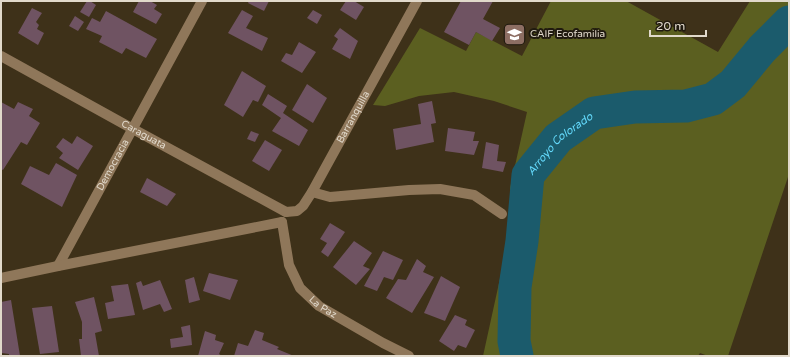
<svg xmlns="http://www.w3.org/2000/svg" width="790" height="357" font-family="'Varela Round',sans-serif">
<style>
.green{fill:#5b5f20}
.lines{fill:none;stroke-linecap:round;stroke-linejoin:round}
.river{stroke:#1b5b6c;stroke-width:33}
.building{fill:#6f5362}
.minor{stroke:#8f775a;stroke-width:10}
.labels{text-anchor:middle;dominant-baseline:central;stroke-width:4;stroke-linejoin:round;paint-order:stroke}
.poi-label{font-size:10px;fill:#e1d9cb;stroke:#201a0f;text-anchor:start}
.street-label{font-size:10px;fill:#e1d9cb;stroke:#201a0f}
.water-label{font-size:11px;font-style:italic;fill:#64dafc;stroke:#201a0f}
</style>
<rect width="100%" height="100%" fill="#3e3119"/>
<polygon class="green" points="551,1 626,1 718,52 750,1 789,1 789,174 728,356 708,356 700,353 698,356 483,356 499,283 510,232 510,188 527,112 494,101 454,92 419,96 385,106 373,105 420,28 466,51 476,32 522,56"/>
<g class="lines">
<path class="river" id="s1" d="M517,356l-3,-15 1,-54 7,-46 6,-66 30,-37 36,-25 41,-6 51,-1 27,-7 20,-15 29,-35 27,-27"/>
</g>
<g class="building">
<polygon points="87,1 90,1 96,5 89,17 80,12"/>
<polygon points="139,1 150,1 157,5 154,9 162,14 156,24 133,12"/>
<polygon points="249,1 269,1 264,11 248,3"/>
<polygon points="346,1 354,1 364,7 356,20 340,10"/>
<polygon points="461,1 493,1 483,19 500,28 492,41 476,32 469,45 444,32"/>
<polygon points="32,8 42,13 36,22 39,25 37,29 44,33 38,45 18,33"/>
<polygon points="242,10 253,16 246,28 268,38 262,51 228,33"/>
<polygon points="313,10 322,15 317,24 307,18"/>
<polygon points="106,11 157,39 146,58 126,48 122,54 99,42 102,36 86,29 92,18 100,22"/>
<polygon points="75,16 84,22 78,31 69,26"/>
<polygon points="340,28 358,41 350,59 332,49 338,39 334,36"/>
<polygon points="299,42 316,52 302,73 281,61 286,53 292,55"/>
<polygon points="242,71 266,86 258,102 253,100 243,117 224,105"/>
<polygon points="307,84 327,98 313,123 292,110"/>
<polygon points="268,94 287,106 283,113 308,130 299,146 272,131 281,118 262,105"/>
<polygon points="432,101 436,123 431,124 434,142 396,150 393,129 421,124 418,104"/>
<polygon points="1,102 14,109 18,102 33,109 29,116 40,123 27,145 21,142 3,170 1,169"/>
<polygon points="448,128 475,132 473,141 479,141 474,155 445,151"/>
<polygon points="251,131 259,134 255,142 247,139"/>
<polygon points="77,136 93,146 78,170 59,158 63,153 56,147 63,138 72,144"/>
<polygon points="265,140 282,150 269,171 252,161"/>
<polygon points="486,142 499,145 497,161 506,162 503,172 482,168"/>
<polygon points="56,163 77,175 62,207 21,184 30,166 49,175"/>
<polygon points="147,178 176,194 167,206 140,192"/>
<polygon points="330,223 345,232 328,257 321,252 327,243 320,239"/>
<polygon points="354,241 372,253 363,266 370,269 356,285 333,267"/>
<polygon points="383,251 403,260 393,280 384,277 377,291 364,286"/>
<polygon points="417,259 426,266 423,272 434,277 412,313 386,298 398,279 406,280"/>
<polygon points="209,273 238,280 230,300 203,291"/>
<polygon points="441,276 460,287 445,321 424,313"/>
<polygon points="194,277 200,300 189,303 185,280"/>
<polygon points="160,280 172,309 164,312 160,304 143,310 136,283 141,281 143,286"/>
<polygon points="128,284 135,315 108,319 105,303 114,301 111,286"/>
<polygon points="94,297 102,331 95,333 99,356 81,356 79,339 82,339 82,322 75,302"/>
<polygon points="11,300 20,356 9,356 9,354 2,353 1,346 1,302"/>
<polygon points="52,306 59,352 40,354 32,308"/>
<polygon points="455,315 467,320 465,325 475,330 466,348 458,345 454,351 439,341"/>
<polygon points="190,325 192,345 171,348 170,339 183,337 181,327"/>
<polygon points="255,330 264,333 262,340 279,347 277,349 294,356 234,356 238,343 248,346"/>
<polygon points="205,331 216,335 215,340 224,343 219,354 222,356 198,356"/>
</g>
<g class="lines">
<g class="minor">
<path id="s2" d="M1,56l132,73 153,83"/>
<polyline points="312,192 330,197 409,190 440,189 474,195 502,214"/>
<path id="s3" d="M286,212l11,-1 6,-5 9,-14 105,-191"/>
<path id="s4" d="M282,222l7,43 11,23 19,18 64,37 26,13"/>
<path id="s5" d="M58,266l144,-265"/>
<polyline points="1,278 58,266 282,222"/>
</g>
</g>
<defs>
<symbol id="school-square" viewBox="-11 -11 22 22"><rect x="-9" y="-9" width="18" height="18" rx="4" fill="#8d6e63" stroke="#201a0f"/><path d="M0-5L7-2L0 1L-7-2ZM-4 1L0 2.5L4 1V4Q0 6-4 4Z" fill="#fff"/></symbol>
</defs>
<g fill-rule="evenodd">
<use href="#school-square" x="502" y="22" width="25" height="25"/>
</g>
<g class="labels">
<g class="poi-label">
<text x="530" y="34">CAIF Ecofamilia</text>
</g>
<g class="street-label">
<text stroke="none"><textPath href="#s3" startOffset="121">Barranquilla</textPath></text>
<text stroke="none"><textPath href="#s2" startOffset="163">Caraguata</textPath></text>
<text stroke="none"><textPath href="#s5" startOffset="115">Democracia</textPath></text>
<text stroke="none"><textPath href="#s4" startOffset="99">La Paz</textPath></text>
</g>
<g class="water-label">
<text stroke="none"><textPath href="#s1" startOffset="227">Arroyo Colorado</textPath></text>
</g>
</g>
<rect width="790" height="357" fill="none" stroke="#e1d9cb" stroke-width="4"/>
<path d="M650 30v6h56v-6" fill="none" stroke="#e1d9cb" stroke-width="2"/>
<text x="656" y="30" font-size="12" fill="#e1d9cb" stroke="#201a0f" stroke-width="3" paint-order="stroke">20 m</text>
</svg>
